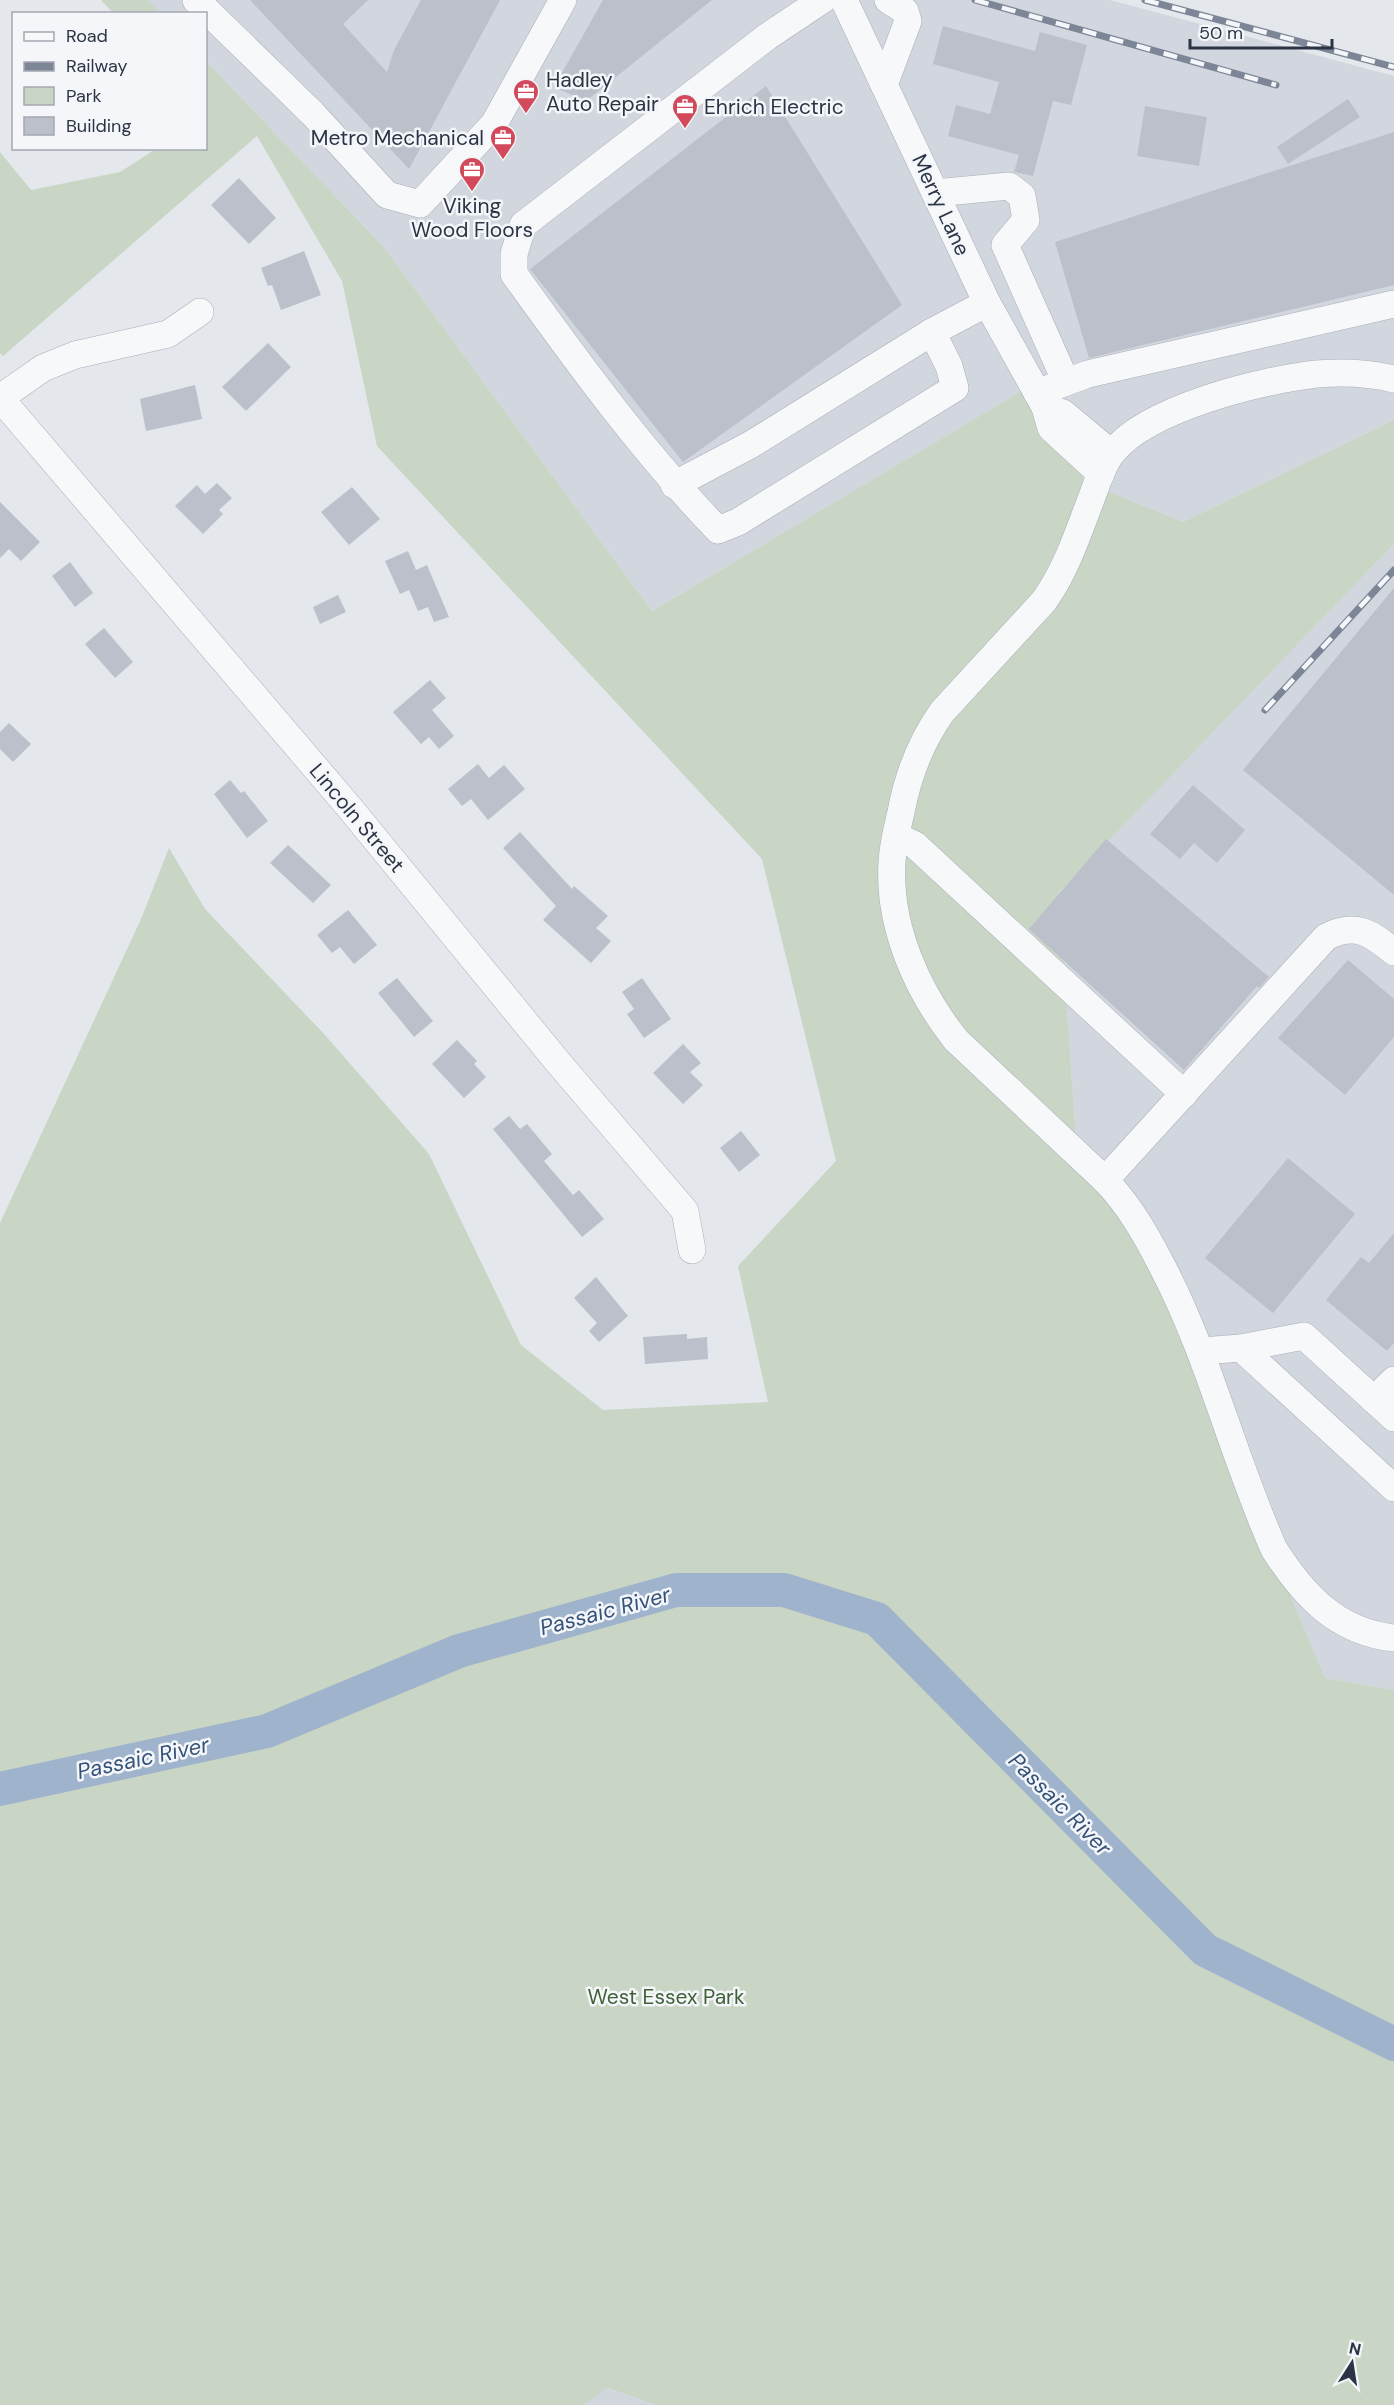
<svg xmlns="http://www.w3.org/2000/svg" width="1394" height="2405" font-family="'DM Sans',sans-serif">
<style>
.built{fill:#d2d6de}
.green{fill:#c9d6c5}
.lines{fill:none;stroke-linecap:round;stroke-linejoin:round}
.river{stroke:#9fb4cc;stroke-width:34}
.building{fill:#bbc0ca}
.minor-casing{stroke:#a9aeb7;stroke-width:28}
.minor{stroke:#f7f8fa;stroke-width:27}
.rail-casing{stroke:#7d8696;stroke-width:7}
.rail{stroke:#f4f6f9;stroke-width:4.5;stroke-dasharray:14;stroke-linecap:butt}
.labels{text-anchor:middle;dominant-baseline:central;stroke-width:5;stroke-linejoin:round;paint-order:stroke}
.poi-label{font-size:21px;fill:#2b3445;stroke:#f4f6f9;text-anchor:start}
.street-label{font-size:21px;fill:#2b3445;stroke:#f4f6f9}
.park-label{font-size:21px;fill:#3f6138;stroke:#f4f6f9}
.water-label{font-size:22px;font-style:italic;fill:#34527a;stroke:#f4f6f9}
</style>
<rect width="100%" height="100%" fill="#e4e7ec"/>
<g class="built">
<polygon points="148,0 1110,0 1394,76 1394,420 1183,522 1098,487 1038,381 652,611 383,246 206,61 206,14 161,13"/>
<polygon points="1394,544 1394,1690 1325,1678 1146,1249 1078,1168 1059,891"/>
<polygon points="606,2388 656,2405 584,2405"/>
</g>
<g class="green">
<polygon points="101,0 148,0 161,13 113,13"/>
<polygon points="206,61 383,246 652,611 1038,381 1098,487 1183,522 1394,420 1394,544 1059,892 1078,1168 1146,1249 1325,1678 1394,1690 1394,2405 656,2405 607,2388 584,2405 0,2405 0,1223 141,919 169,848 205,909 325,1035 429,1154 521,1345 603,1410 768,1402 738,1266 836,1161 762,859 377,446 342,281 257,136 3,356 0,353 0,152 31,190 120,172 156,149 206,148 206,115 208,113 206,111"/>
</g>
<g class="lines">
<polyline class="river" points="0,1789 267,1731 459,1651 676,1590 784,1590 877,1619 1205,1950 1394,2044"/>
</g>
<g class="building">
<polygon points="250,0 368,0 343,24 387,72 394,50 421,0 500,0 409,169"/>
<polygon points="603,0 712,0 586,101 554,87"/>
<polygon points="943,26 1035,51 1040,32 1087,45 1071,105 1053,101 1033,176 1014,172 1019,155 948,136 956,105 990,114 999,82 933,64"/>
<polygon points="766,86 902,305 683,462 530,269"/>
<polygon points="1348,99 1360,117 1288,164 1277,147"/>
<polygon points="1145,106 1207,117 1199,166 1137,156"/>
<polygon points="1394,132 1394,285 1089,358 1055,242"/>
<polygon points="239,178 276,218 249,244 211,205"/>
<polygon points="304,251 321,295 281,310 272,285 268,286 261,268"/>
<polygon points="268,343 291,367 246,411 222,387"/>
<polygon points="195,385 202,419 146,431 140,399"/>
<polygon points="217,483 232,498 219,510 223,514 203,534 175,506 197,485 205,494"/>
<polygon points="352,487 380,519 349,545 321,512"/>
<polygon points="0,502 40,542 21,561 9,549 0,558"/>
<polygon points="408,551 416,570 427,565 449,617 434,622 428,607 418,611 409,590 400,594 385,561"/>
<polygon points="70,562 93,593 75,607 52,576"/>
<polygon points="1394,588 1394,895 1243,770"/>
<polygon points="338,595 346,612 320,624 313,607"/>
<polygon points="104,628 133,662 115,678 85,644"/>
<polygon points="430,680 446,698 432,710 454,736 439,749 429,737 421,744 393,712"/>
<polygon points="9,723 31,744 13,762 0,749 0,732"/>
<polygon points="478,764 489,778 504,765 525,789 488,820 471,799 462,806 448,789"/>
<polygon points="230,780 241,793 244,791 268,821 247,838 214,794"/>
<polygon points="1193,785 1245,830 1217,863 1194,843 1180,859 1150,834"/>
<polygon points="520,832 572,889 574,886 608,916 596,928 611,941 591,963 543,920 556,906 503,848"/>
<polygon points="1106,839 1269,977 1259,988 1257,986 1184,1070 1029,929"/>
<polygon points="288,845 331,885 313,903 270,863"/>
<polygon points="348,910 377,945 354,964 340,947 332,953 317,935"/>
<polygon points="1348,960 1394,999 1394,1037 1345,1095 1278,1038"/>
<polygon points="397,978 433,1021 414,1037 378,993"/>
<polygon points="642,978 671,1019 644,1038 627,1014 634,1009 622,992"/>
<polygon points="457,1040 477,1061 474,1064 486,1077 464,1098 432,1064"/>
<polygon points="683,1044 701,1063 690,1072 703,1085 683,1104 653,1073"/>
<polygon points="509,1116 520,1129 527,1124 552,1154 544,1161 573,1195 579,1190 604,1219 582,1237 493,1129"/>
<polygon points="741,1131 760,1155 739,1172 720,1148"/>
<polygon points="1288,1158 1355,1214 1273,1313 1205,1258"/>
<polygon points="1394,1233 1394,1343 1387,1351 1326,1300 1361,1257 1369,1263"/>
<polygon points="596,1277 628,1316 599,1342 589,1331 597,1323 574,1298"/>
<polygon points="687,1334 687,1339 707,1337 708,1359 645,1364 643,1337"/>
</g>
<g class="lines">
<defs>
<g id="minor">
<polyline points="196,0 313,114 387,195 420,204 494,124 563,0"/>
<path d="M822,0l-54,36 -245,189 -9,29v20c64,89 128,177 204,256l20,-8 217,-134 -6,-22 -17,-34 55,-29"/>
<polyline points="844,0 987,303 1045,407 1051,428 1101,474"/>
<polyline points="884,85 908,21 905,11 888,0"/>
<polyline points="935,193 1009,186 1022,196 1026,220 1005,245 1066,382"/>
<path d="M1394,379c-25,-6 -51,-7 -77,-5 -55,6 -170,34 -205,79 -9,11 -14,28 -19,41 -14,36 -26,75 -49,107l-102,111c-22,31 -34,63 -41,100 -4,17 -8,33 -9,50 -4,64 25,129 64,178l149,140c24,25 40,53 56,84 48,91 71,191 113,285 29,46 63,83 120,89"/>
<polyline points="1037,393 1088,374 1394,304"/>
<polyline points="0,398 349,807 557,1061 685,1211 692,1250"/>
<polyline points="0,398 43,368 75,355 168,334 200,312"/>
<polyline points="1045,407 1063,413 1111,453"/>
<polyline points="674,485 750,445 932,332"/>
<polyline points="896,836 915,845 1184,1094"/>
<path d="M1105,1180l221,-243c30,-15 45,-4 68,15"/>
<polyline points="1241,1348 1394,1488"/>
<polyline points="1202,1351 1241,1348 1304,1336 1394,1418"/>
<polyline points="1374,1400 1394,1380"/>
</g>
</defs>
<use href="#minor" class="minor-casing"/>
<use href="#minor" class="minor"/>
<defs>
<g id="rail">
<polyline points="975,0 1276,85"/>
<polyline points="1145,0 1394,67"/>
<polyline points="1265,710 1394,570"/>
</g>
</defs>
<use href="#rail" class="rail-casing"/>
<use href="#rail" class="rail"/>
</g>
<defs>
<symbol id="office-pin" viewBox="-11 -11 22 30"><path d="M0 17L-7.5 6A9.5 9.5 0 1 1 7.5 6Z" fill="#d1495b" stroke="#f4f6f9"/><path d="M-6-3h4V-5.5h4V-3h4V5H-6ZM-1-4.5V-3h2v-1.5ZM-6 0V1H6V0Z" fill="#fff"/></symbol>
</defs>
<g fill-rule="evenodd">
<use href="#office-pin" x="511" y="77" width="30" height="40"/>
<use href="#office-pin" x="670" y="92" width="30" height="40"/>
<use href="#office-pin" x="488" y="123" width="30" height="40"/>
<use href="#office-pin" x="457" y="155" width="30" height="40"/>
</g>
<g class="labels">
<g class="poi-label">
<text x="546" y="80">Hadley<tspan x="546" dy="24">Auto Repair</tspan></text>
<text x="704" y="107">Ehrich Electric</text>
<text x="484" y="138" text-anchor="end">Metro Mechanical</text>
<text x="472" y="206" text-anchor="middle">Viking<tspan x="472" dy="24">Wood Floors</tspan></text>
</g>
<g class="street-label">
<text transform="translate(941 205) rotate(65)">Merry Lane</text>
<text transform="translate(357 818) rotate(50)">Lincoln Street</text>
</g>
<g class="park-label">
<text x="666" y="1997">West Essex Park</text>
</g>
<g class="water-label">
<text transform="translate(605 1611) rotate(-15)">Passaic River</text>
<text transform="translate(143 1758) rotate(-12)">Passaic River</text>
<text transform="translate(1060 1804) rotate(45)">Passaic River</text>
</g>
</g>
<rect x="12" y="12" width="195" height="138" fill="#f4f6f9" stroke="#a4a8b1" stroke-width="1.5"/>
<rect x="24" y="32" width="30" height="9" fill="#f7f8fa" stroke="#a4a8b1" stroke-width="1.5"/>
<text x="66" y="42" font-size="18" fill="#2b3445">Road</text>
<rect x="24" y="62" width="30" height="9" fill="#7d8696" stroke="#a4a8b1" stroke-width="1.5"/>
<text x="66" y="72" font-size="18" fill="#2b3445">Railway</text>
<rect x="24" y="87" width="30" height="18" fill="#c9d6c5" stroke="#a4a8b1" stroke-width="1.5"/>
<text x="66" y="102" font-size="18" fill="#2b3445">Park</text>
<rect x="24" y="117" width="30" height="18" fill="#bbc0ca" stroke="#a4a8b1" stroke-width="1.5"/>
<text x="66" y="132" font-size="18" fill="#2b3445">Building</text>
<g transform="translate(1352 2363) rotate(12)" stroke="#f4f6f9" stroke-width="4.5" paint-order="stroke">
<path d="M0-4.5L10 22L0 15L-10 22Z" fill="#2b3445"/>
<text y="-9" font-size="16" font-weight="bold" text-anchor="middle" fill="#2b3445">N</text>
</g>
<path d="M1190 39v9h142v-9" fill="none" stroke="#2b3445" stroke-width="3"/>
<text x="1199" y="39" font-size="18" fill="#2b3445" stroke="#f4f6f9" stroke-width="4.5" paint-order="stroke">50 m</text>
</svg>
